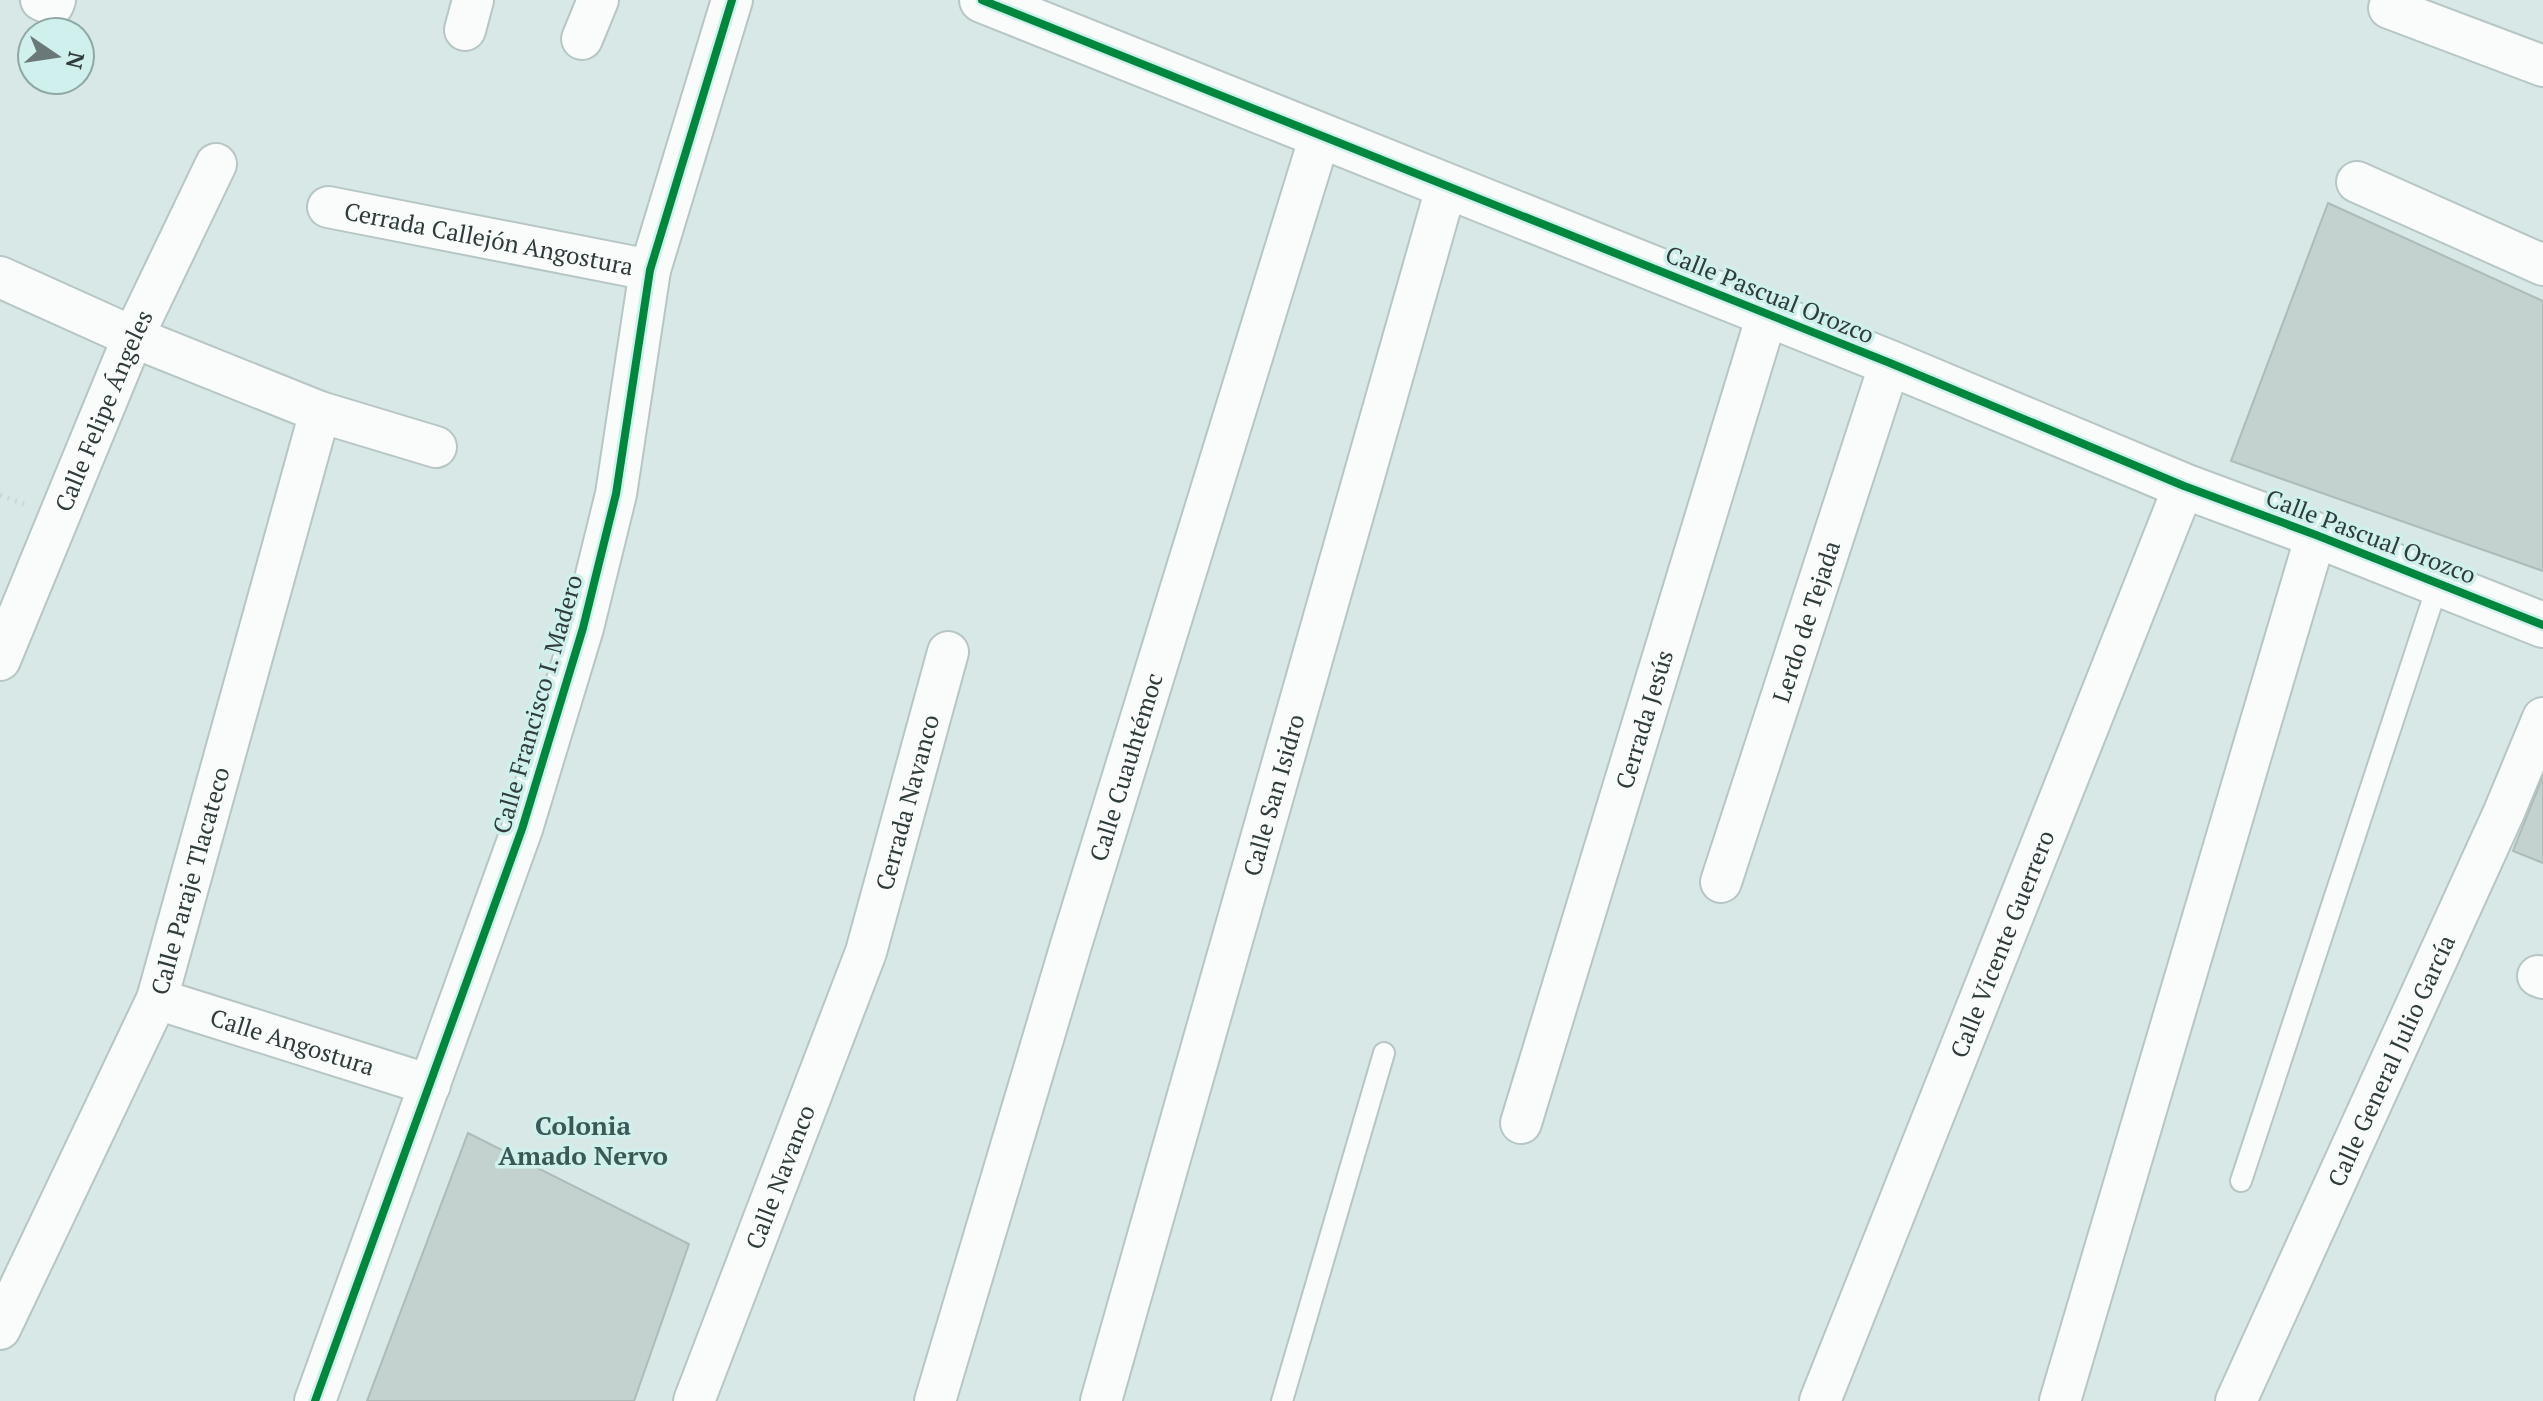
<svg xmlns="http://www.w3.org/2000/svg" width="2543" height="1401" font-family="'PT Serif',serif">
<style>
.building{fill:#c3d1cf;stroke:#adbbb9;stroke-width:2}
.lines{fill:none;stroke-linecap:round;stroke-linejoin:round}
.service-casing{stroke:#b7c6c4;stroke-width:24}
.minor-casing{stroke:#b7c6c4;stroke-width:44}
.tertiary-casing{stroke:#b7c6c4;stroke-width:48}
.path{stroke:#cfd5d4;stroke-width:5;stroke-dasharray:2 6;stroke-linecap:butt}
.service{stroke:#f9fcfb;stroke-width:20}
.minor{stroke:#f9fcfb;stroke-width:40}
.tertiary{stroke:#f9fcfb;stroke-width:44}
.cycleway-casing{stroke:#cff0ec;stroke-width:13}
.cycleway{stroke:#00873e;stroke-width:8}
.labels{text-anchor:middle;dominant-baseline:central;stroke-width:7;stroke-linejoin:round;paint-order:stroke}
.street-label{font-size:24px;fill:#2f3c3b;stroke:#cff0ec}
.neighbourhood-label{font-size:26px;font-weight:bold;fill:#3b5855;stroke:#cff0ec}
</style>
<rect width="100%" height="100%" fill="#d7e8e6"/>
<g class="building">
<polygon points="2328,203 2543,301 2543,571 2231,461"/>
<polygon points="2543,776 2543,863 2513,851"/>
<polygon points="468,1133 689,1244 634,1401 367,1401"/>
</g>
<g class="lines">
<defs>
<g id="service">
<polyline points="2241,1181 2438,584"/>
<polyline points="1282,1401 1384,1053"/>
</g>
<g id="minor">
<polyline points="41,0 53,5 55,0"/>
<polyline points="2389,8 2543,66"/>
<polyline points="465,30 473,0"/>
<polyline points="582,39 598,0"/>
<polyline points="2357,182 2543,265"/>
<path id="s1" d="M328,207l322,63"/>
<polyline points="0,277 133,337 320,412 436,447"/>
<path id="s2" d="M0,660l133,-323 83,-173"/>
<path id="s3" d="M1721,882l169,-519"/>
<polyline points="2538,976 2543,978"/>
<path id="s4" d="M157,999l273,86"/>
<path id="s5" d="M1521,1123l246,-808"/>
<path id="s6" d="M0,1329l157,-330 163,-587"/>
<polyline points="315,1401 522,829 583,628 616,494 650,270 732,0"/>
<path id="s7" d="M694,1401l172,-449 82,-300"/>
<path id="s8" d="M935,1401l136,-456 249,-809"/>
<path id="s9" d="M1101,1401l345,-1213"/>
<path id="s10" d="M1820,1401l364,-915"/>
<polyline points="2060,1401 2316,535"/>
<path id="s11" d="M2236,1401l268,-589 39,-94"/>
</g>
<polyline id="tertiary" points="982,0 1890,363 2184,486 2316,535 2543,625"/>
</defs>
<use href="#service" class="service-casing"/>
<use href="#minor" class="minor-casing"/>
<use href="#tertiary" class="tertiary-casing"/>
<polyline class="path" points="0,495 24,504"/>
<use href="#service" class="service"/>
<use href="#minor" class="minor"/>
<use href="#tertiary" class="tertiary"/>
<defs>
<g id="cycleway">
<polyline points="982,0 1890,363 2184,486 2316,535 2543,625"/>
<polyline points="315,1401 522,829 583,628 616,494 650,270 732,0"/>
</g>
</defs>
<use href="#cycleway" class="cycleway-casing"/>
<use href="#cycleway" class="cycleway"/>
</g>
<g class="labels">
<g class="street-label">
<text stroke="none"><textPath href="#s1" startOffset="164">Cerrada Callejón Angostura</textPath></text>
<text transform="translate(1770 294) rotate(22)">Calle Pascual Orozco</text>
<text stroke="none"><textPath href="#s2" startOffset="270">Calle Felipe Ángeles</textPath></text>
<text transform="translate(2371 536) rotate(21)">Calle Pascual Orozco</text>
<text stroke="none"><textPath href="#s3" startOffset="274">Lerdo de Tejada</textPath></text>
<text transform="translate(537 704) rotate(-74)">Calle Francisco I. Madero</text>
<text stroke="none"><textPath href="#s5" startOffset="422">Cerrada Jesús</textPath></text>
<text stroke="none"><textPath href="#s8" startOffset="662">Calle Cuauhtémoc</textPath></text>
<text stroke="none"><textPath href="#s9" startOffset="630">Calle San Isidro</textPath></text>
<text stroke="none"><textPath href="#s7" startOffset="636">Cerrada Navanco</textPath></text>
<text stroke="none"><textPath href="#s6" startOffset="488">Calle Paraje Tlacateco</textPath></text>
<text stroke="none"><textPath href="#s10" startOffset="492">Calle Vicente Guerrero</textPath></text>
<text stroke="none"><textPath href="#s4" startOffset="142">Calle Angostura</textPath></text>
<text stroke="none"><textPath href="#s11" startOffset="374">Calle General Julio García</textPath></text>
<text stroke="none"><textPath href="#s7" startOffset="240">Calle Navanco</textPath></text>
</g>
<g class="neighbourhood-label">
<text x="583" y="1125">Colonia<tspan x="583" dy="30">Amado Nervo</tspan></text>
</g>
</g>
<g transform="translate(56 56) rotate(103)"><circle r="38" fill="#cff0ec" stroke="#8fa8a5" stroke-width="2"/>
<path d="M0-6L14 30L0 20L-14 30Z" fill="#6a7877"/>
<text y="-12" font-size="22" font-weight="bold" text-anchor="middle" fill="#2f3c3b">N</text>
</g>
</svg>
